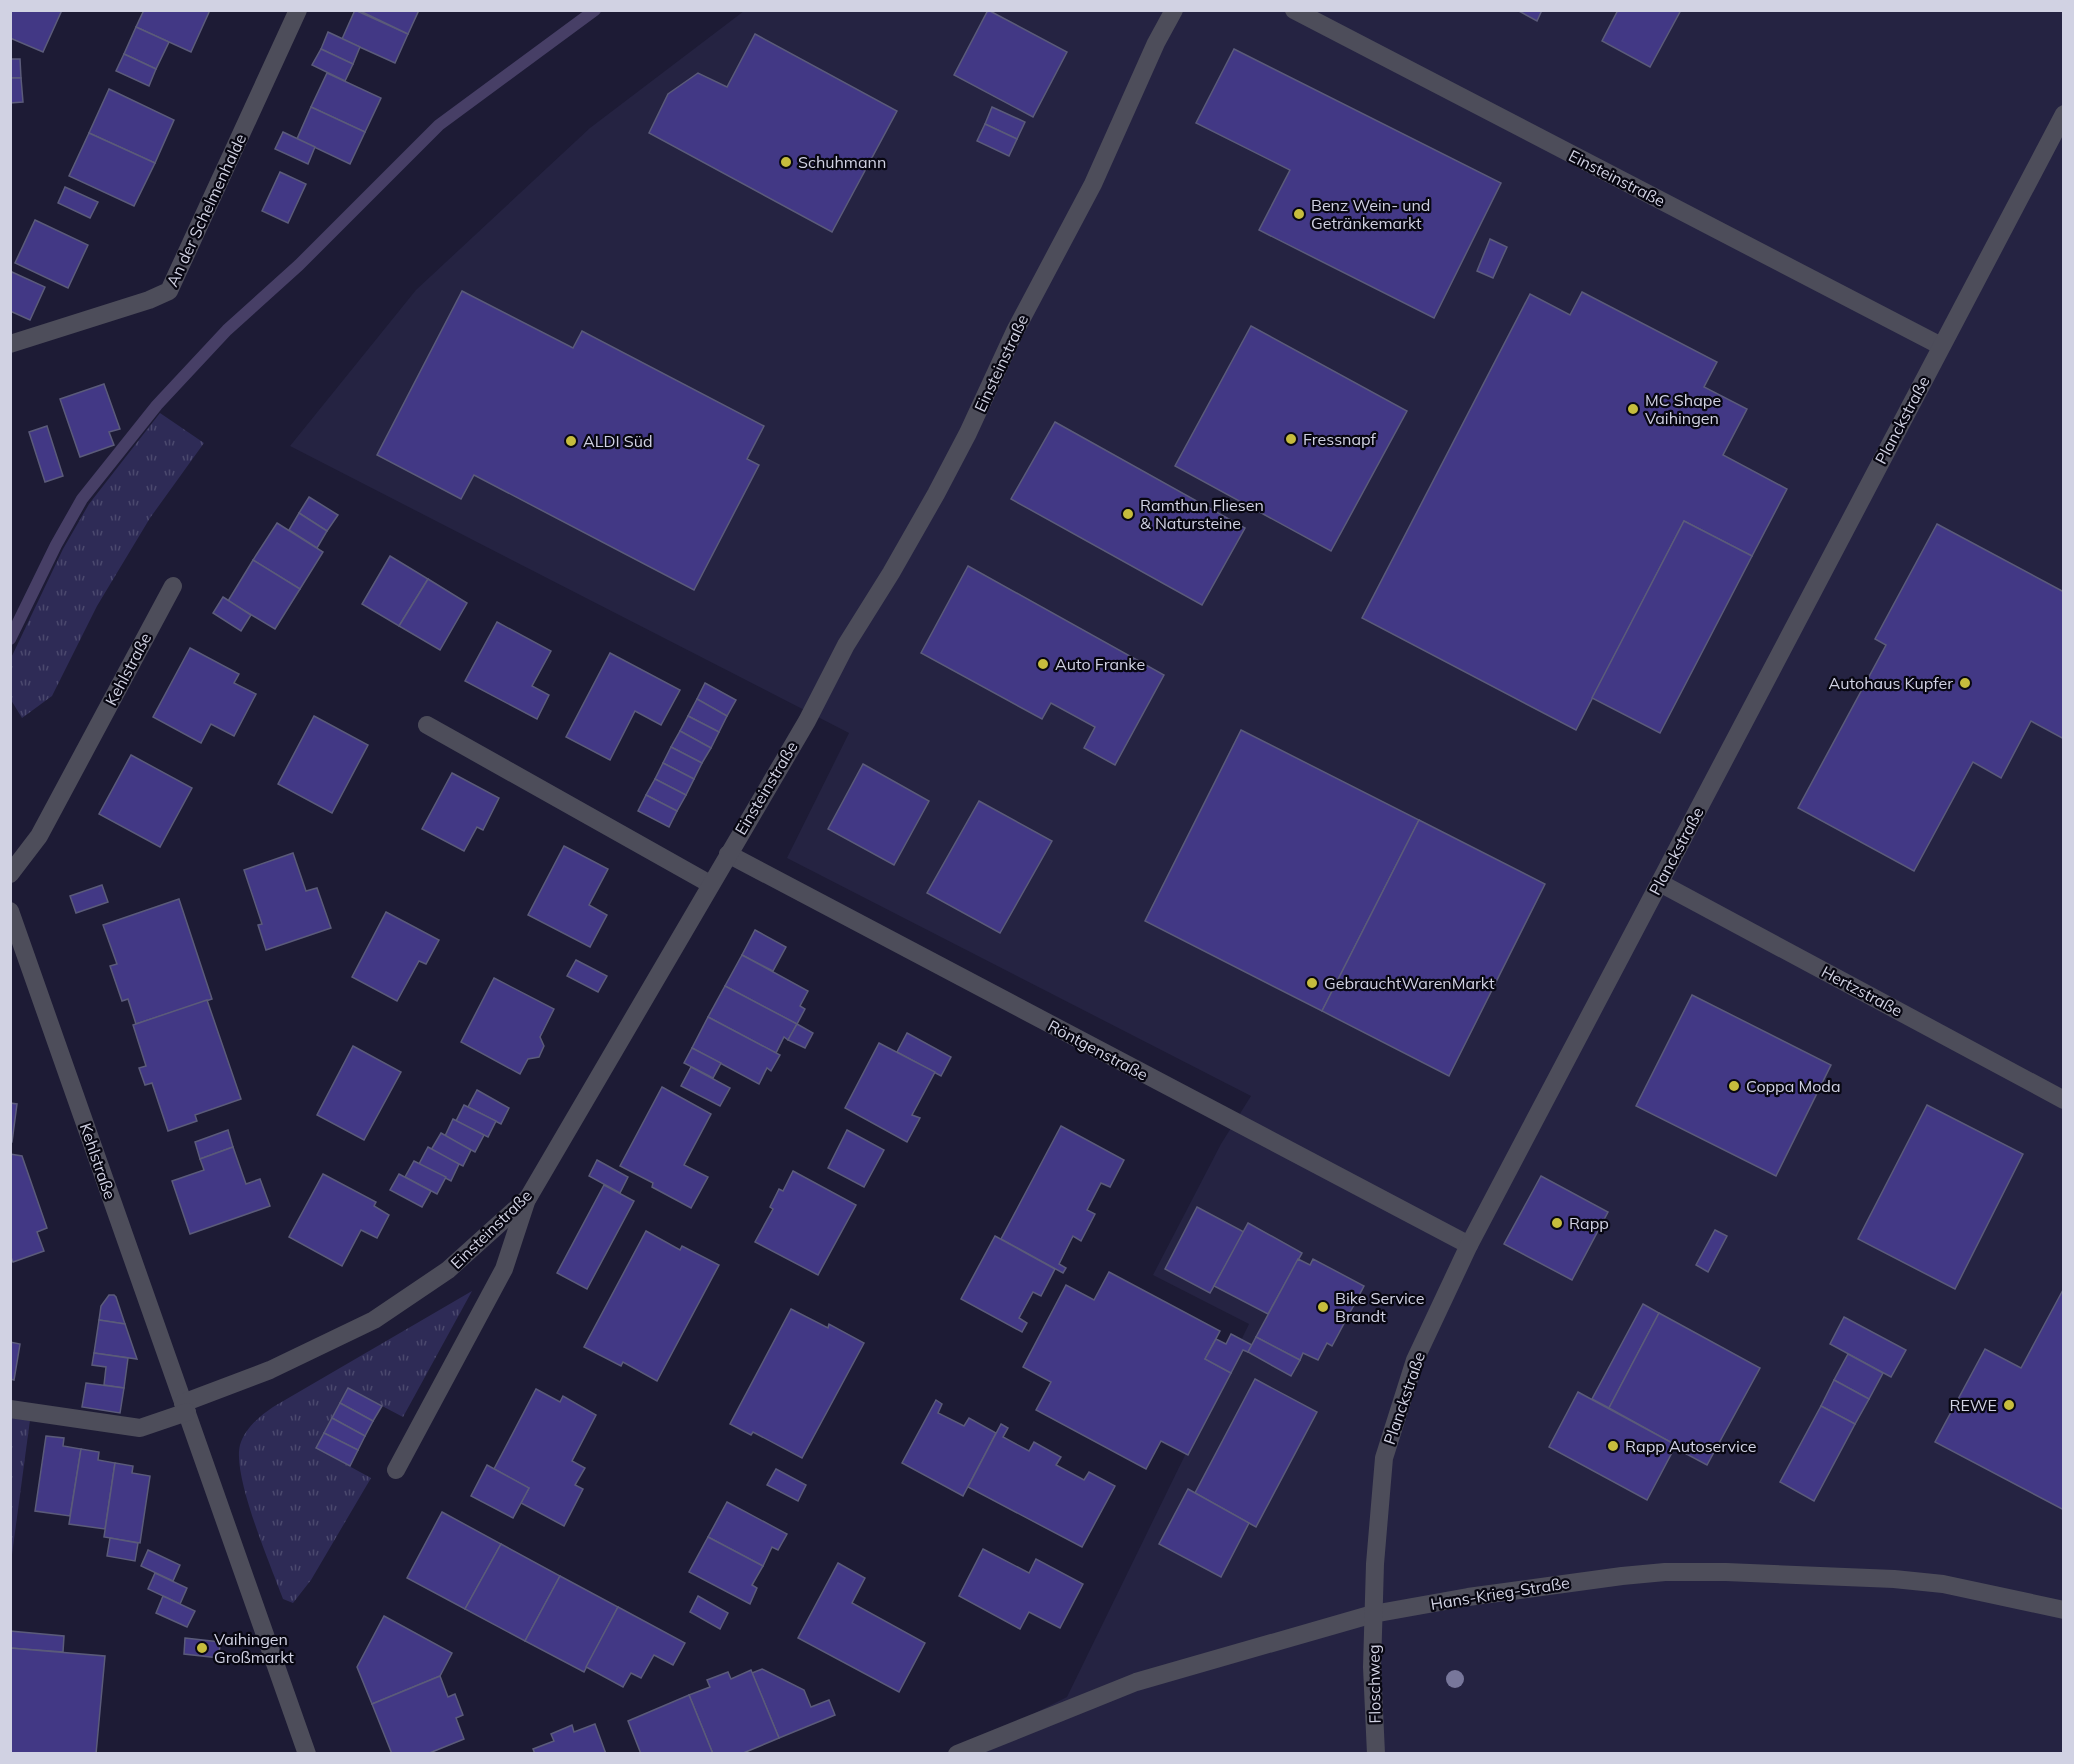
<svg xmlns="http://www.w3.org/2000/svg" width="2074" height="1764" font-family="Mulish,sans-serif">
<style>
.built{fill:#252342}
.grass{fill:url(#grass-tufts)}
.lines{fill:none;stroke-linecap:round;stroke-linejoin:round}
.stream{stroke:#473f66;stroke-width:12}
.building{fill:#423885;stroke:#5b5b7a;stroke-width:1.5}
.minor{stroke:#4d4d5a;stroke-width:18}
.tree{fill:#78779b}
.poi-dot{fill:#c6bc3d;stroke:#080712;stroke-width:2}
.labels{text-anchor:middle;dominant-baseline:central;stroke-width:4.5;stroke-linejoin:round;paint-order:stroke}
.poi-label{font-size:16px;fill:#d1d2e3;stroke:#080712;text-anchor:start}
.street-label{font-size:16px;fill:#d1d2e3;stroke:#080712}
</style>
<defs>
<pattern id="grass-tufts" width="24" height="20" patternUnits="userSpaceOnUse" patternTransform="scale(1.5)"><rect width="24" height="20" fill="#2e2b56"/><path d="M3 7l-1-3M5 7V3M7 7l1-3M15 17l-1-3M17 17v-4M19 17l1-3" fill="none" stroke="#4b496e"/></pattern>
</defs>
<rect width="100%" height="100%" fill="#1d1b35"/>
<polygon class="built" points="744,11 2063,11 2063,1753 955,1753 1067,1697 1249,1324 1153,1275 1221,1144 1251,1096 787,858 849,733 290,446 416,290 590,128"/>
<g class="grass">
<polygon points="160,413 204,443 150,518 97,606 52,696 22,718 11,700 11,658 63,549 89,504"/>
<path d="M472,1291l-69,126 -55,-29 -32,60 55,30 -60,102 -18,23 -10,-4c-12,-33 -51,-123 -43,-154 5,-17 20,-29 33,-38z"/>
<polygon points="11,1417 30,1420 11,1562"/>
</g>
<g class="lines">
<polyline class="stream" points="10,639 56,545 82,499 157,405 227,330 299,265 439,125 595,10"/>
</g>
<g class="building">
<polygon points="10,10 62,10 43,52 10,38"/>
<polygon points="144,10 210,10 191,52 136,27"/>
<polygon points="355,10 408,34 395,63 342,39"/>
<polygon points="358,10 419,10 408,34"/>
<polygon points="988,10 1067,52 1033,117 954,75"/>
<polygon points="1517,10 1542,10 1537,21"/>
<polygon points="1618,10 1681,10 1650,67 1602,41"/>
<polygon points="136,27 169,42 156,69 124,54"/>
<polygon points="328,32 360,47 353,64 321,49"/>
<polygon points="755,34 897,111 832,232 649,133 668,94 698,73 727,87"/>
<polygon points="321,49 353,64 345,81 312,65"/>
<polygon points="1234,49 1501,183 1434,318 1259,230 1290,170 1196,123"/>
<polygon points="124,54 156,69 149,86 116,71"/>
<polygon points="10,59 20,59 21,78 10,78"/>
<polygon points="327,73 381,98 365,132 311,107"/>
<polygon points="10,78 21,78 23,102 10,103"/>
<polygon points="109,89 174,120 155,163 89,133"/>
<polygon points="311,107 365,132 350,164 297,139"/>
<polygon points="992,107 1025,122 1017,139 985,124"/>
<polygon points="985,124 1017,139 1009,156 977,141"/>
<polygon points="283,132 315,147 308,164 275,149"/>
<polygon points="89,133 155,163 134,206 69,176"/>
<polygon points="280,172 306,184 288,223 262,211"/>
<polygon points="65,187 98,202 90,218 58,203"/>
<polygon points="35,220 88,245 68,288 15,263"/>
<polygon points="1490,239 1507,247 1493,278 1477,271"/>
<polygon points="12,272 45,287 30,320 10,311 10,275"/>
<polygon points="462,291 573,348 582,331 764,426 747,459 759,465 694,590 474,475 461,499 377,455"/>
<polygon points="1582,292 1717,362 1704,387 1747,409 1723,455 1787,489 1752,556 1684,521 1576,730 1362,618 1530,294 1570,315"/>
<polygon points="1251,326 1407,411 1331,551 1175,466"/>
<polygon points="104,384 120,429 109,432 114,445 80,457 60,399"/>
<polygon points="1055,422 1245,528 1202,605 1011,499"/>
<polygon points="47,426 63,476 45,482 29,432"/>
<polygon points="309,497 338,515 327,531 299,513"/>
<polygon points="299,513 327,531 317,548 289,530"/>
<polygon points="1684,521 1752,556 1660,733 1592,698"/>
<polygon points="277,523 323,552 300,589 253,560"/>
<polygon points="1937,524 2064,592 2064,739 2031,721 2001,778 1973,762 1914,871 1798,808 1886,645 1875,639"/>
<polygon points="390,556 428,579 399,626 362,604"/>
<polygon points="253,560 300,589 275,629 228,601"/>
<polygon points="968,566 1164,675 1115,765 1084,748 1095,727 1051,703 1042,719 921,653"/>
<polygon points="428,579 467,603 440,650 399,626"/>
<polygon points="223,597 251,615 241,631 213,613"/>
<polygon points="497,622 551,651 532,686 549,695 537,719 465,681"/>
<polygon points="190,648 239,674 234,683 256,694 234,736 211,724 201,743 153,717"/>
<polygon points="610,653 680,690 661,725 635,711 610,760 566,737"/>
<polygon points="705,683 736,700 727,716 697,699"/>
<polygon points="697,699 727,716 719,732 688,716"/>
<polygon points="314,716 368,745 332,813 278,784"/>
<polygon points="688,716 719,732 711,748 680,731"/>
<polygon points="1241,730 1419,820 1322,1011 1145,921"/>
<polygon points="680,731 711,748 702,763 671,747"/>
<polygon points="671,747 702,763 694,779 663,763"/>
<polygon points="131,755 192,788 160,847 99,814"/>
<polygon points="663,763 694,779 686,795 655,779"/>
<polygon points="863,764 929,801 894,865 828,829"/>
<polygon points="452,773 499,798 483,830 477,827 464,851 422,829"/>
<polygon points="655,779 686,795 677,811 646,795"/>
<polygon points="646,795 677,811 669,827 638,811"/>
<polygon points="979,801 1052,841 1000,933 927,893"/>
<polygon points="1419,820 1545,884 1449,1076 1322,1011"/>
<polygon points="564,846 608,869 589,905 607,915 590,947 528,915"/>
<polygon points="293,853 306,891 317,888 331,928 266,950 258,925 262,924 244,870"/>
<polygon points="102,885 108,902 76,913 70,896"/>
<polygon points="179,899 212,999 136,1024 128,999 122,1001 110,966 117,964 103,925"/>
<polygon points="386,912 439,940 426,964 419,961 397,1001 352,977"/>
<polygon points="755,930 786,947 773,971 742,955"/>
<polygon points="742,955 808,991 800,1006 805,1009 797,1024 725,986"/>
<polygon points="576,960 607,976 598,992 567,976"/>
<polygon points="494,978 554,1009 540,1037 544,1046 539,1057 528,1059 520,1074 461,1042"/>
<polygon points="725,986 797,1024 788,1040 784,1037 776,1053 708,1017"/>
<polygon points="1692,995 1831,1065 1776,1176 1636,1106"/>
<polygon points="207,1000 241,1099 195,1115 197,1121 168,1131 152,1083 145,1085 139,1068 146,1066 133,1025"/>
<polygon points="708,1017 780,1055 771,1071 767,1068 759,1084 692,1048"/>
<polygon points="797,1024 813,1033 805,1048 788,1040"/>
<polygon points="907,1033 951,1057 941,1076 897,1052"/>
<polygon points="879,1043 935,1072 912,1115 920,1118 907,1142 845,1108"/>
<polygon points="353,1046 401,1072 364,1140 317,1115"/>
<polygon points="692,1048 721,1063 713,1078 684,1063"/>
<polygon points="691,1067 730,1088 720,1106 681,1086"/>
<polygon points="662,1087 711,1114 684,1165 708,1177 691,1208 652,1187 653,1183 620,1166"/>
<polygon points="477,1090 509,1108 501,1124 468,1107"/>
<polygon points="10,1103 17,1104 12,1142 10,1142"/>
<polygon points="464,1105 496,1121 488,1137 456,1121"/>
<polygon points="1927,1105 2023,1154 1955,1289 1858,1239"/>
<polygon points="453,1119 484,1135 475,1152 445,1136"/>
<polygon points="1061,1126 1124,1160 1110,1187 1101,1183 1087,1210 1095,1214 1081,1241 1073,1236 1059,1264 1066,1268 1063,1273 1001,1239"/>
<polygon points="228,1130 233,1147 200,1159 195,1142"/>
<polygon points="847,1130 884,1150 864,1187 828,1168"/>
<polygon points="441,1133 471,1150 463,1166 431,1150"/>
<polygon points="233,1147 246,1184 260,1179 270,1206 190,1234 172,1181 204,1170 200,1159"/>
<polygon points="428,1147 459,1164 451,1181 419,1164"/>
<polygon points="10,1154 22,1156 47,1228 37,1232 44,1251 13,1262 10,1255"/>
<polygon points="597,1160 628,1177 620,1193 589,1176"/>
<polygon points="414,1161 446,1177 437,1194 405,1177"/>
<polygon points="793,1171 856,1205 818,1275 755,1242 773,1209 770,1207 779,1189 783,1191"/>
<polygon points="323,1174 376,1202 374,1206 389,1215 377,1238 361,1230 342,1266 289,1237"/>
<polygon points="399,1174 431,1191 422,1207 390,1190"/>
<polygon points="1541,1176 1608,1212 1572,1280 1504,1244"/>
<polygon points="604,1185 634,1201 587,1289 557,1273"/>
<polygon points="1197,1207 1244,1232 1210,1293 1165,1269"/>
<polygon points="1248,1223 1302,1253 1268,1314 1214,1286"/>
<polygon points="1715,1230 1727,1236 1708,1272 1696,1265"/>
<polygon points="646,1231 680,1250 682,1246 719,1265 657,1381 623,1362 621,1366 584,1347"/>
<polygon points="995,1236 1055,1269 1041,1296 1033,1292 1019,1318 1027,1323 1022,1332 961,1299"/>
<polygon points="1298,1259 1310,1265 1313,1259 1364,1286 1332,1346 1327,1343 1318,1360 1303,1353 1300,1360 1256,1337"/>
<polygon points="1109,1272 1220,1331 1205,1359 1231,1373 1188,1455 1161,1441 1146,1469 1036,1410 1051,1382 1023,1367 1066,1285 1094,1300"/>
<polygon points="2064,1288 2064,1510 1935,1442 1985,1349 2021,1368"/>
<polygon points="109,1295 114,1295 116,1297 125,1324 99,1320 101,1306"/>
<polygon points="1643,1304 1659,1313 1609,1408 1592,1399"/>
<polygon points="791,1309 828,1328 829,1324 864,1343 802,1458 753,1432 751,1435 730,1424"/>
<polygon points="1659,1313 1760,1368 1707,1465 1675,1448 1676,1445 1609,1408"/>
<polygon points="1844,1317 1906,1350 1891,1377 1830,1344"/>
<polygon points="99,1320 125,1324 137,1359 94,1353"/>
<polygon points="1231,1334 1252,1345 1248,1352 1243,1350 1231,1373 1205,1359 1216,1339 1226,1344"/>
<polygon points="1256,1337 1300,1360 1291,1376 1248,1352"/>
<polygon points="10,1342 20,1344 14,1380 10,1379"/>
<polygon points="94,1353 128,1358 124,1388 104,1385 106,1367 92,1365"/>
<polygon points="1848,1354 1883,1373 1869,1399 1834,1380"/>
<polygon points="1255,1379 1317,1412 1256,1527 1195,1493"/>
<polygon points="1834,1380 1869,1399 1855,1424 1821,1406"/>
<polygon points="86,1383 124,1388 120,1413 82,1407"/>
<polygon points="348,1388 382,1406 373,1421 340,1403"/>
<polygon points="536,1389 560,1402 563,1396 596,1415 572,1461 585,1468 575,1485 583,1489 564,1526 521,1503 529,1488 494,1469"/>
<polygon points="1578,1392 1676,1445 1647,1500 1549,1447"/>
<polygon points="936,1400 942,1404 938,1413 964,1426 969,1418 996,1433 963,1496 902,1463"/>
<polygon points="340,1403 373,1421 365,1436 332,1418"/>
<polygon points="1821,1406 1855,1424 1814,1501 1780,1482"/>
<polygon points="332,1418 365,1436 358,1450 324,1433"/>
<polygon points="1001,1424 1008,1428 1003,1437 1029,1451 1034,1442 1061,1457 1056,1465 1084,1480 1089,1472 1115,1486 1082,1547 968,1487"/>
<polygon points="324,1433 358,1450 350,1466 316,1448"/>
<polygon points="46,1436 64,1438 63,1446 81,1449 70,1516 35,1511"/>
<polygon points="81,1449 99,1452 98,1460 115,1463 105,1529 69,1524"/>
<polygon points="115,1463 133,1466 132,1473 150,1476 140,1543 104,1537"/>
<polygon points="487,1465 529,1488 513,1518 471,1496"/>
<polygon points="776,1469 806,1485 798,1501 767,1485"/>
<polygon points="1188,1489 1249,1523 1221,1577 1159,1544"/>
<polygon points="727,1502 787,1534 778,1550 772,1547 763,1566 708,1537"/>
<polygon points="442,1512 501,1544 465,1609 407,1578"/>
<polygon points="708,1537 763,1566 752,1585 757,1588 750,1604 689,1572"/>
<polygon points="110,1538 138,1543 135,1561 107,1556"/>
<polygon points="501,1544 560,1576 525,1641 465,1609"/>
<polygon points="983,1549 1029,1573 1036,1559 1083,1584 1060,1628 1029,1612 1020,1629 959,1596"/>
<polygon points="148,1550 180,1565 173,1581 141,1566"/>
<polygon points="838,1563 865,1578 852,1603 925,1643 899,1692 798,1638"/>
<polygon points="155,1573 187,1588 180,1604 148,1589"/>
<polygon points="560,1576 618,1607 584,1672 525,1641"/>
<polygon points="163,1596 195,1611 187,1627 156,1613"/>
<polygon points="698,1596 728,1613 720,1629 690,1612"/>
<polygon points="618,1607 685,1643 673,1665 654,1655 641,1678 631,1673 623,1687 586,1667"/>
<polygon points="384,1616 452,1653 440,1676 372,1704 357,1667"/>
<polygon points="10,1631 64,1636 63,1652 10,1648"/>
<polygon points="185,1638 220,1642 219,1658 184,1654"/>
<polygon points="10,1648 105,1656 96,1754 10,1754"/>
<polygon points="762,1669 804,1690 811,1707 829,1700 835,1715 779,1738 752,1673"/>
<polygon points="751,1670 779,1738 741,1754 713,1754 689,1695 710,1687 707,1680 728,1672 731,1679"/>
<polygon points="440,1676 448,1697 455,1694 463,1715 456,1718 464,1739 427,1754 392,1754 372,1704"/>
<polygon points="689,1695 713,1754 641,1754 628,1721"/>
<polygon points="595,1724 606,1754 535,1754 533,1749 554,1741 551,1734 572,1725 574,1732"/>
</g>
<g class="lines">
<g class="minor">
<polyline points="1294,10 1941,346"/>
<polyline points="10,344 149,300 169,291 298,10"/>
<polyline points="427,725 710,884"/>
<polyline points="728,854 1469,1245"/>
<polyline points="10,874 39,836 173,586"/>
<polyline points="1660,883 2064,1100"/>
<polyline points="10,911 307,1754"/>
<polyline points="183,1403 270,1370 374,1320 448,1270 528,1198 807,721 846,645 891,573 936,494 968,433 1015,331 1093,184 1156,43 1174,10"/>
<polyline points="10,1409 140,1428 187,1412"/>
<polyline points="396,1470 504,1269 527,1199"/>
<polyline points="957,1754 1136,1682 1373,1614 1468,1597 1622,1576 1665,1572 1726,1572 1894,1579 1943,1584 2064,1610"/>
<polyline points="1376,1754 1372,1667 1375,1564 1384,1458 1415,1360 1469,1245 2064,114"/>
</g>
</g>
<circle class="tree" cx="1455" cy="1679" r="9"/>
<g class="poi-dot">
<circle cx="786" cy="162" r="6"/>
<circle cx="1299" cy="214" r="6"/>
<circle cx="1633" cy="409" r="6"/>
<circle cx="1291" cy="439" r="6"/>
<circle cx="571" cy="441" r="6"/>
<circle cx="1128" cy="514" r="6"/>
<circle cx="1043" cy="664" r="6"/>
<circle cx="1965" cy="683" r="6"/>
<circle cx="1312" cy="983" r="6"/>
<circle cx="1734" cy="1086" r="6"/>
<circle cx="1557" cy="1223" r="6"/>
<circle cx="1323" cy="1307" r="6"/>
<circle cx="2009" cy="1405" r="6"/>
<circle cx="1613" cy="1446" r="6"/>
<circle cx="202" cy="1648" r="6"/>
</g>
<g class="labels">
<g class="poi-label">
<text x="798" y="162">Schuhmann</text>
<text x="1311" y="205">Benz Wein- und<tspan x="1311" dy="18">Getränkemarkt</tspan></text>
<text x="1645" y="400">MC Shape<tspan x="1645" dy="18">Vaihingen</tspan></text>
<text x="1303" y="439">Fressnapf</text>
<text x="583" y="441">ALDI Süd</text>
<text x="1140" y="505">Ramthun Fliesen<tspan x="1140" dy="18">&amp; Natursteine</tspan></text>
<text x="1055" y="664">Auto Franke</text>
<text x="1953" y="683" text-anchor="end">Autohaus Kupfer</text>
<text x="1324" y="983">GebrauchtWarenMarkt</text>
<text x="1746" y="1086">Coppa Moda</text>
<text x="1569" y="1223">Rapp</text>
<text x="1335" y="1298">Bike Service<tspan x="1335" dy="18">Brandt</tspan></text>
<text x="1997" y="1405" text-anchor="end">REWE</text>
<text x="1625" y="1446">Rapp Autoservice</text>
<text x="214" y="1639">Vaihingen<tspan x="214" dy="18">Großmarkt</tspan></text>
</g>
<g class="street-label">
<text transform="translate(1617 178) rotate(27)">Einsteinstraße</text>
<text transform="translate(206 210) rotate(-65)">An der Schelmenhalde</text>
<text transform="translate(1001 363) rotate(-65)">Einsteinstraße</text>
<text transform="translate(1902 420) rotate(-62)">Planckstraße</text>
<text transform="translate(128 669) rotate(-62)">Kehlstraße</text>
<text transform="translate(766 788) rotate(-59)">Einsteinstraße</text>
<text transform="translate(1676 851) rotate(-62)">Planckstraße</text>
<text transform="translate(1862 991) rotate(28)">Hertzstraße</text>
<text transform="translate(1098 1050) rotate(28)">Röntgenstraße</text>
<text transform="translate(98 1161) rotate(71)">Kehlstraße</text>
<text transform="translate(491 1229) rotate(-44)">Einsteinstraße</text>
<text transform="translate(1404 1398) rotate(-71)">Planckstraße</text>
<text transform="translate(1500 1593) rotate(-9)">Hans-Krieg-Straße</text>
<text transform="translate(1374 1684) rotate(-91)">Floschweg</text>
</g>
</g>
<rect width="2074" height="1764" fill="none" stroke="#d1d2e3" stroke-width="24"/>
</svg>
